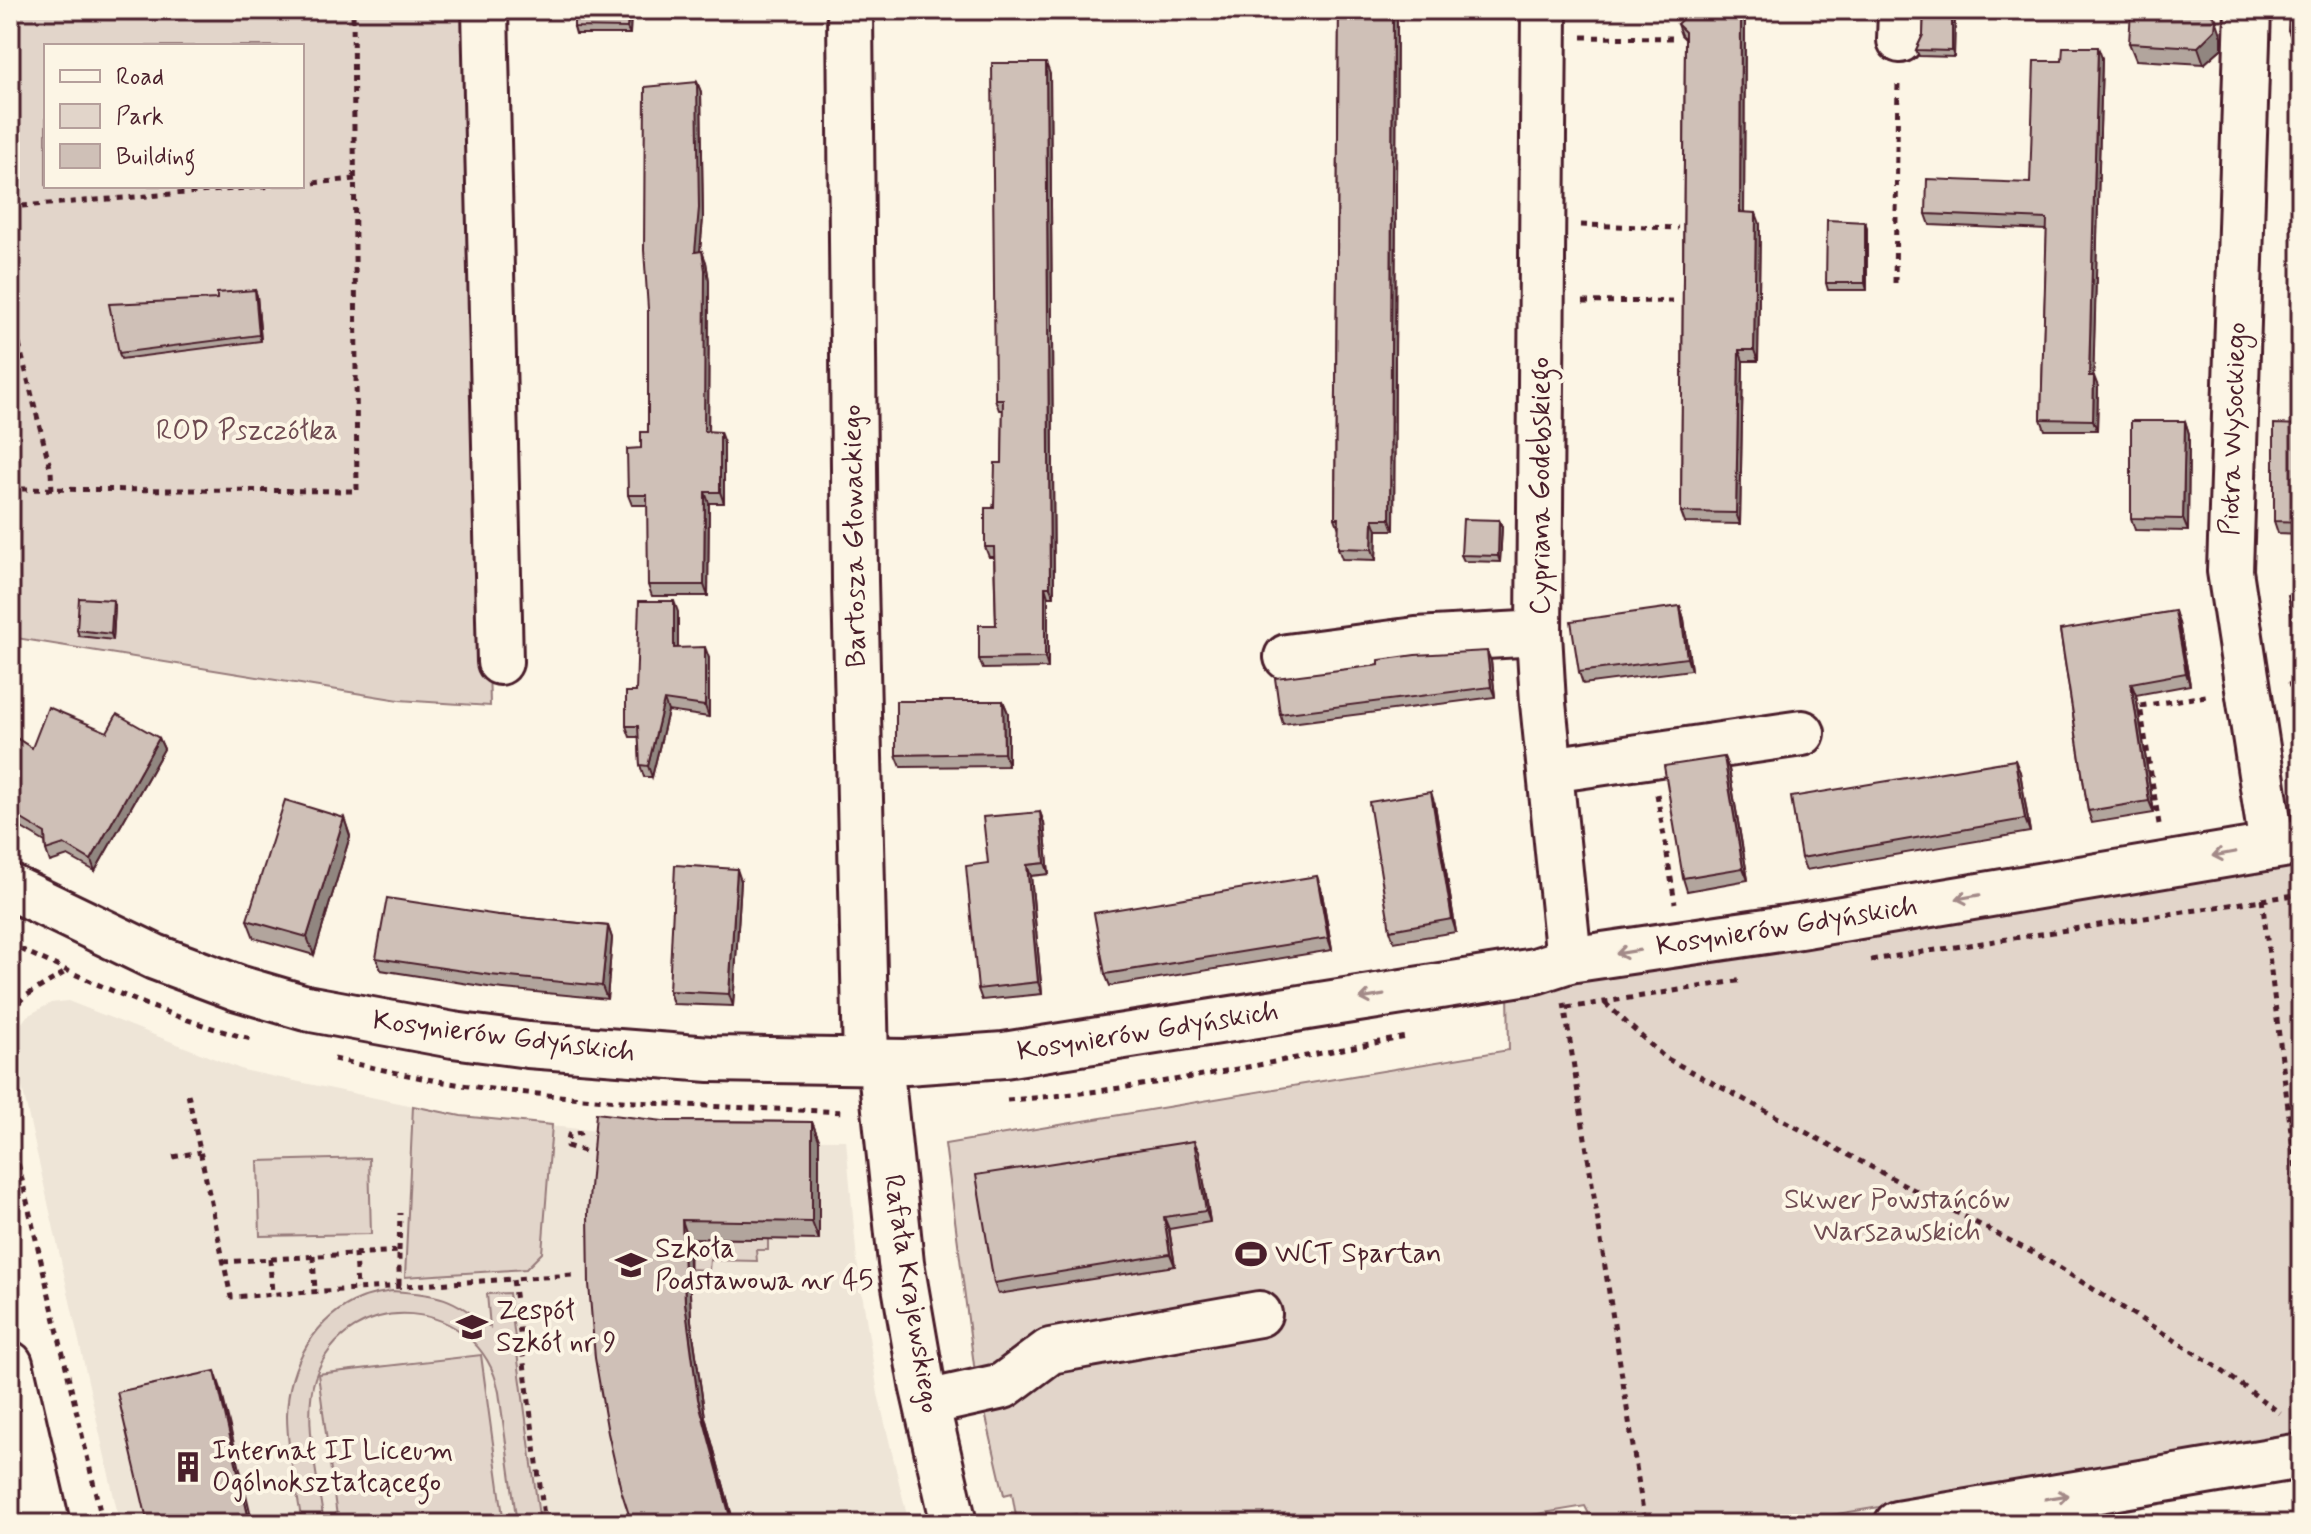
<svg xmlns="http://www.w3.org/2000/svg" width="2311" height="1534" font-family="Mynerve,sans-serif">
<style>
.built{fill:#eee5d7}
.green{fill:#e2d5ca;stroke:#967a7a;stroke-width:2;fill-rule:evenodd}
.lines{fill:none;stroke-linecap:round;stroke-linejoin:round}
.minor-casing{stroke:#4a1f2b;stroke-width:50}
.path{stroke:#4a1f2b;stroke-width:5;stroke-dasharray:6 6;stroke-linecap:butt}
.minor{stroke:#fcf5e5;stroke-width:44}
.wall{fill:#b2a59d;stroke:#4a1f2b;stroke-width:2}
.shaded-wall{fill:#918680;stroke:#4a1f2b;stroke-width:2}
.building{fill:#cfc0b7;stroke:#4a1f2b;stroke-width:2}
.oneway{stroke:#a38a88}
.labels{text-anchor:middle;dominant-baseline:central;stroke-width:8;stroke-linejoin:round;paint-order:stroke}
.street-label{font-size:28px;fill:#4a1f2b;stroke:#fcf5e5}
.park-label{font-size:28px;fill:#704c53;stroke:#fcf5e5}
.poi-label{font-size:28px;fill:#4a1f2b;stroke:#fcf5e5;text-anchor:start}
</style>
<rect width="100%" height="100%" fill="#fcf5e5"/>
<filter id="ink" filterUnits="userSpaceOnUse"><feTurbulence type="fractalNoise" baseFrequency=".0125" numOctaves="2"/><feDisplacementMap in="SourceGraphic" scale="16" xChannelSelector="R" yChannelSelector="G"/><feConvolveMatrix kernelMatrix="1 2 1 2 8 2 1 2 1" color-interpolation-filters="sRGB"/></filter>
<g filter="url(#ink)">
<polygon class="built" points="68,1001 243,1070 461,1116 669,1139 846,1140 857,1261 878,1394 909,1524 120,1524 16,1060 14,1043 18,1028 27,1016 51,1003"/>
<g class="green">
<path d="M10,10h464l16,696 -91,-6 -389,-63zM46,46h256v140h-256z"/>
<polygon points="2301,861 2301,1438 1776,1524 1594,1524 1585,1506 1478,1524 1079,1524 1076,1514 1017,1522 1012,1493 1004,1495 974,1365 945,1144 1509,1050 1508,991"/>
<polygon points="413,1106 461,1116 552,1125 542,1253 526,1269 405,1277"/>
<polygon points="369,1158 371,1234 260,1236 258,1161"/>
<polygon points="690,1238 768,1239 768,1250 756,1250 757,1261 710,1260 709,1270 690,1269"/>
<path d="M392,1291c49,4 58,5 98,36l-3,-33 22,-1 31,231h-23l-18,-132c-19,-96 -152,-107 -184,-14 -13,39 4,105 9,146h-22c-5,-35 -15,-74 -15,-109 1,-49 28,-99 75,-117 9,-4 20,-5 30,-7z"/>
<polygon points="481,1355 504,1524 338,1524 318,1374"/>
</g>
<g class="lines">
<defs>
<g id="minor">
<polyline points="485,10 500,662"/>
<polyline points="850,10 855,581 866,1062"/>
<polyline points="1544,10 1539,633 1543,703 1569,960"/>
<polyline points="2248,10 2230,571 2272,846"/>
<polyline points="1900,40 1901,10"/>
<polyline points="1287,657 1416,640 1539,633"/>
<polyline points="1550,770 1802,733"/>
<polyline points="10,887 155,957 238,988 306,1008 453,1035 528,1045 710,1059 906,1062 1004,1055 1535,971 1569,960 1800,926 2301,842"/>
<polyline points="880,1061 901,1263 922,1384 954,1524"/>
<polyline points="10,1364 47,1524"/>
<polyline points="927,1403 1003,1386 1050,1351 1259,1314"/>
<polyline points="1897,1524 2301,1456"/>
</g>
</defs>
<use href="#minor" class="minor-casing"/>
<g class="path">
<polyline points="1582,37 1675,38"/>
<polyline points="302,184 355,179"/>
<polyline points="10,207 273,186"/>
<polyline points="1581,225 1678,228"/>
<polyline points="1895,283 1898,81"/>
<polyline points="1583,302 1675,301"/>
<polyline points="10,309 51,471 52,490"/>
<polyline points="10,489 357,491 353,10"/>
<polyline points="2288,685 2301,683"/>
<polyline points="1657,794 1675,903"/>
<polyline points="2159,824 2140,706 2206,696"/>
<polyline points="2262,899 2301,1212"/>
<path d="M10,944c78,37 160,75 245,96"/>
<polyline points="1871,960 2301,894"/>
<polyline points="1564,1003 1645,1524"/>
<polyline points="1605,1003 1664,1057 2050,1262 2214,1365 2280,1413"/>
<polyline points="1567,1008 1743,980"/>
<polyline points="10,1011 24,997 67,971"/>
<path d="M334,1059c50,11 100,23 150,29 120,15 240,19 361,24"/>
<polyline points="188,1094 231,1297 513,1279"/>
<path d="M1007,1100c134,-9 268,-39 400,-63"/>
<polyline points="10,1129 103,1524"/>
<polyline points="584,1151 567,1146 569,1135 585,1132"/>
<polyline points="173,1157 200,1152"/>
<polyline points="399,1251 400,1213"/>
<polyline points="355,1253 357,1289"/>
<polyline points="313,1256 315,1291"/>
<polyline points="270,1259 272,1295"/>
<polyline points="223,1262 399,1251 399,1286"/>
<polyline points="2292,1498 2296,1524"/>
<polyline points="545,1524 513,1279 573,1275"/>
</g>
<use href="#minor" class="minor"/>
</g>
<g class="wall">
<polygon points="631,10 630,34 576,34 574,27"/>
<polygon points="1339,10 1397,10 1394,530 1377,530 1376,560 1342,559 1338,548 1339,529 1335,518"/>
<polygon points="1745,10 1744,212 1760,224 1758,361 1743,361 1740,524 1685,523 1681,512 1685,39 1681,35 1677,24"/>
<polygon points="1955,10 1954,57 1919,56 1916,50 1923,35"/>
<polygon points="2301,10 2301,42 2293,42 2288,30"/>
<polygon points="2222,37 2222,48 2204,64 2136,60 2129,43"/>
<polygon points="2102,58 2093,376 2098,387 2097,430 2045,430 2041,419 2047,230 1930,225 1926,214 2030,183 2062,61"/>
<polygon points="1050,74 1054,597 1048,597 1048,668 983,669 979,659 996,625 994,557 989,557 985,547 1002,463 1003,410 999,410 995,399"/>
<polygon points="697,82 701,92 703,218 700,251 706,262 709,281 708,432 724,443 724,503 709,503 708,596 652,596 648,585 648,505 632,505 628,495 641,448 648,432"/>
<polygon points="1865,222 1867,228 1867,290 1828,290 1826,283"/>
<polygon points="255,290 257,296 261,341 121,359 119,353 217,299"/>
<polygon points="2185,421 2189,434 2188,531 2135,530 2131,518"/>
<polygon points="2301,425 2301,534 2278,533 2274,521"/>
<polygon points="1499,520 1502,527 1500,562 1464,561 1461,555"/>
<polygon points="113,600 115,606 113,640 79,636 77,630"/>
<polygon points="1680,606 1684,619 1691,670 1583,684 1579,672"/>
<polygon points="678,612 678,648 709,658 709,717 668,711 652,777 644,777 640,765 639,737 630,737 626,726 636,692"/>
<polygon points="2179,623 2190,685 2136,695 2154,813 2092,823 2088,811 2060,630"/>
<polygon points="1491,661 1495,697 1283,724 1280,714"/>
<polygon points="1003,701 1008,713 1008,766 901,767 896,755"/>
<polygon points="107,732 159,738 164,749 95,871 68,856 50,862 46,850 45,842 10,821 10,734 32,748"/>
<polygon points="1729,769 1748,880 1687,891 1683,878"/>
<polygon points="2020,772 2030,832 1806,870 1801,858"/>
<polygon points="1435,805 1456,932 1394,942 1390,930"/>
<polygon points="1040,812 1044,823 1049,874 1031,876 1042,994 982,1000 978,989 988,863"/>
<polygon points="344,818 350,836 314,955 254,938 247,920"/>
<polygon points="741,881 733,1006 673,1004 669,991"/>
<polygon points="1321,888 1332,950 1110,986 1105,974"/>
<polygon points="498,915 608,926 612,938 607,999 494,988 381,970 376,958"/>
<polygon points="663,1121 812,1122 819,1140 819,1240 688,1238 691,1321 705,1417 734,1524 632,1524"/>
<polygon points="1199,1152 1210,1222 1169,1229 1175,1266 998,1294 994,1283"/>
</g>
<g class="shaded-wall">
<polygon points="629,10 631,10 630,34 627,28"/>
<polygon points="1393,10 1397,10 1394,530 1390,519"/>
<polygon points="1741,10 1745,10 1744,223 1740,212"/>
<polygon points="1952,10 1955,10 1954,57 1952,51"/>
<polygon points="2216,19 2222,37 2222,48 2204,64 2198,47"/>
<polygon points="2098,47 2102,58 2093,387 2089,376"/>
<polygon points="1046,63 1050,74 1054,597 1050,587"/>
<polygon points="697,82 701,92 703,218 699,262 695,252"/>
<polygon points="1756,213 1760,224 1758,361 1754,350"/>
<polygon points="1865,222 1867,228 1867,290 1865,283"/>
<polygon points="702,251 706,262 709,281 708,442 704,431"/>
<polygon points="255,290 257,296 261,341 259,335"/>
<polygon points="1739,350 1743,361 1740,524 1736,513"/>
<polygon points="2094,376 2098,387 2097,430 2093,420"/>
<polygon points="2185,421 2189,434 2188,531 2183,519"/>
<polygon points="720,432 724,443 724,503 720,492"/>
<polygon points="705,492 709,503 708,596 704,585"/>
<polygon points="1373,519 1377,530 1376,560 1372,549"/>
<polygon points="1499,520 1502,527 1500,562 1498,556"/>
<polygon points="1045,587 1048,597 1048,668 1045,658"/>
<polygon points="113,600 115,606 113,640 111,634"/>
<polygon points="674,601 678,612 678,659 674,648"/>
<polygon points="1680,606 1684,619 1691,670 1687,658"/>
<polygon points="2175,611 2179,623 2190,685 2186,673"/>
<polygon points="705,647 709,658 709,717 705,706"/>
<polygon points="1487,651 1491,661 1495,697 1491,687"/>
<polygon points="2131,683 2136,695 2154,813 2149,801"/>
<polygon points="664,700 668,711 652,777 648,766"/>
<polygon points="1003,701 1008,713 1008,766 1004,753"/>
<polygon points="159,738 164,749 95,871 91,860"/>
<polygon points="1724,757 1729,769 1748,880 1743,868"/>
<polygon points="2015,760 2020,772 2030,832 2025,819"/>
<polygon points="1431,792 1435,805 1456,932 1452,919"/>
<polygon points="1040,812 1044,823 1049,874 1045,863"/>
<polygon points="344,818 350,836 314,955 307,937"/>
<polygon points="1027,865 1031,876 1042,994 1038,982"/>
<polygon points="737,869 741,881 733,1006 729,994"/>
<polygon points="1317,876 1321,888 1332,950 1328,938"/>
<polygon points="608,926 612,938 607,999 602,986"/>
<polygon points="812,1122 819,1140 819,1240 812,1222"/>
<polygon points="1194,1141 1199,1152 1210,1222 1206,1211"/>
<polygon points="1164,1217 1169,1229 1175,1266 1170,1254"/>
<polygon points="682,1220 688,1238 691,1321 705,1417 734,1524 729,1513 698,1399 685,1303"/>
<polygon points="215,1371 221,1389 253,1524 250,1524"/>
</g>
<g class="building">
<polygon points="574,10 629,10 627,28 574,27"/>
<polygon points="1339,10 1393,10 1390,519 1373,519 1372,549 1338,548 1339,518 1335,518"/>
<polygon points="1685,10 1741,10 1740,212 1756,213 1754,350 1739,350 1736,513 1681,512 1685,47 1685,32 1677,24 1685,16"/>
<polygon points="1924,10 1952,10 1952,51 1916,50 1923,35"/>
<polygon points="2131,10 2208,10 2216,19 2215,30 2198,47 2129,43"/>
<polygon points="2289,10 2301,10 2301,30 2288,30"/>
<polygon points="2063,47 2098,47 2089,376 2094,376 2093,420 2041,419 2047,219 1926,214 1927,179 2030,183 2034,61 2062,61"/>
<polygon points="992,63 1046,63 1050,587 1045,587 1045,658 979,659 979,625 996,625 994,547 985,547 985,508 994,508 995,463 1002,463 1003,399 995,399"/>
<polygon points="697,82 699,208 695,252 702,251 705,270 704,431 720,432 720,492 705,492 704,585 648,585 647,495 628,495 627,449 641,448 641,432 648,432 648,309 644,250 645,87"/>
<polygon points="1827,220 1865,222 1865,283 1826,283"/>
<polygon points="255,290 259,335 119,353 109,304 217,299 217,293"/>
<polygon points="2131,421 2185,421 2183,519 2131,518"/>
<polygon points="2274,424 2301,425 2301,522 2274,521"/>
<polygon points="1463,519 1499,520 1498,556 1461,555"/>
<polygon points="2301,593 2301,655 2299,655 2288,595"/>
<polygon points="79,598 113,600 111,634 77,630"/>
<polygon points="639,601 674,601 674,648 705,647 705,706 664,700 648,766 640,765 638,726 626,726 626,692 636,692"/>
<polygon points="1680,606 1687,658 1579,672 1571,621"/>
<polygon points="2175,611 2186,673 2131,683 2149,801 2088,811 2060,630"/>
<polygon points="1487,651 1491,687 1280,714 1275,678 1379,665 1379,660 1415,655"/>
<polygon points="896,701 1003,701 1004,753 896,755"/>
<polygon points="48,707 107,732 117,714 159,738 91,860 64,844 46,850 45,833 10,812 10,734 32,748"/>
<polygon points="1724,757 1743,868 1683,878 1664,766"/>
<polygon points="2015,760 2025,819 1801,858 1791,797"/>
<polygon points="1431,792 1452,919 1390,930 1369,802"/>
<polygon points="285,800 344,818 307,937 247,920"/>
<polygon points="1040,812 1045,863 1027,865 1038,982 978,989 966,866 988,863 983,817"/>
<polygon points="675,865 737,869 729,994 669,991"/>
<polygon points="1317,876 1328,938 1105,974 1094,913"/>
<polygon points="387,898 498,915 608,926 602,986 490,975 376,958"/>
<polygon points="596,1113 663,1121 812,1122 812,1222 682,1220 685,1303 698,1399 729,1513 733,1524 632,1524 621,1490 608,1433 595,1358 589,1284 588,1213"/>
<polygon points="1194,1141 1206,1211 1164,1217 1170,1254 994,1283 976,1175"/>
<polygon points="215,1371 250,1524 148,1524 117,1392"/>
<polygon points="2186,1514 2188,1524 2130,1524"/>
</g>
<defs><path id="oneway-shaft" d="M-6 0H5M1.5-3L5.5 0L1.5 3" fill="none" stroke-width="1.6" stroke-linecap="round" stroke-linejoin="round" transform="scale(2)"/></defs>
<g class="oneway">
<use href="#oneway-shaft" transform="translate(2224 854) rotate(170)"/>
<use href="#oneway-shaft" transform="translate(1968 897) rotate(170)"/>
<use href="#oneway-shaft" transform="translate(1628 952) rotate(171)"/>
<use href="#oneway-shaft" transform="translate(1372 997) rotate(171)"/>
<use href="#oneway-shaft" transform="translate(2057 1497) rotate(-9)"/>
</g>
</g>
<defs>
<symbol id="stadium-bare" viewBox="-9 -9 18 18"><path d="M0-5a6.5 5 0 1 0 0 10a6.5 5 0 1 0 0-10ZM-3.5-1.8h7v3.6h-7Z" fill="#4a1f2b" stroke="#fcf5e5" stroke-width="2.5" paint-order="stroke"/></symbol>
<symbol id="school-bare" viewBox="-9 -9 18 18"><path d="M0-5L7-2L0 1L-7-2ZM-4 1L0 2.5L4 1V4Q0 6-4 4Z" fill="#4a1f2b" stroke="#fcf5e5" stroke-width="2.5" paint-order="stroke"/></symbol>
<symbol id="building-bare" viewBox="-9 -9 18 18"><path d="M-4-6H4V6H1V3H-1V6H-4ZM-2.5-4.3h1.7v1.8h-1.7ZM.8-4.3h1.7v1.8H.8ZM-2.5-1h1.7V.8h-1.7ZM.8-1h1.7V.8H.8Z" fill="#4a1f2b" stroke="#fcf5e5" stroke-width="2.5" paint-order="stroke"/></symbol>
</defs>
<g fill-rule="evenodd">
<use href="#stadium-bare" x="1229" y="1232" width="44" height="44"/>
<use href="#school-bare" x="609" y="1243" width="44" height="44"/>
<use href="#school-bare" x="450" y="1305" width="44" height="44"/>
<use href="#building-bare" x="166" y="1445" width="44" height="44"/>
</g>
<g class="labels">
<g class="street-label">
<text transform="translate(2234 429) rotate(-88)">Piotra Wysockiego</text>
<text transform="translate(1541 486) rotate(-90)">Cypriana Godebskiego</text>
<text transform="translate(855 536) rotate(-91)">Bartosza Głowackiego</text>
<text transform="translate(1787 927) rotate(-9)">Kosynierów Gdyńskich</text>
<text transform="translate(1148 1032) rotate(-9)">Kosynierów Gdyńskich</text>
<text transform="translate(504 1037) rotate(7)">Kosynierów Gdyńskich</text>
<text transform="translate(911 1294) rotate(81)">Rafała Krajewskiego</text>
</g>
<g class="park-label">
<text x="247" y="431">ROD Pszczółka</text>
<text x="1897" y="1200">Skwer Powstańców<tspan x="1897" dy="32">Warszawskich</tspan></text>
</g>
<g class="poi-label">
<text x="655" y="1249">Szkoła<tspan x="655" dy="32">Podstawowa nr 45</tspan></text>
<text x="1275" y="1254">WCT Spartan</text>
<text x="496" y="1311">Zespół<tspan x="496" dy="32">Szkół nr 9</tspan></text>
<text x="212" y="1451">Internat II Liceum<tspan x="212" dy="32">Ogólnokształcącego</tspan></text>
</g>
</g>
<rect width="2311" height="1534" fill="none" stroke="#fcf5e5" stroke-width="40"/>
<rect x="20" y="20" width="2271" height="1494" fill="none" stroke="#4a1f2b" stroke-width="3" filter="url(#ink)"/>
<rect x="44" y="44" width="260" height="144" fill="#fcf5e5" stroke="#b59f9b" stroke-width="2"/>
<rect x="60" y="70" width="40" height="12" fill="#fcf5e5" stroke="#b59f9b" stroke-width="2"/>
<text x="116" y="84" font-size="24" fill="#4a1f2b">Road</text>
<rect x="60" y="104" width="40" height="24" fill="#e2d5ca" stroke="#b59f9b" stroke-width="2"/>
<text x="116" y="124" font-size="24" fill="#4a1f2b">Park</text>
<rect x="60" y="144" width="40" height="24" fill="#cfc0b7" stroke="#b59f9b" stroke-width="2"/>
<text x="116" y="164" font-size="24" fill="#4a1f2b">Building</text>
</svg>
